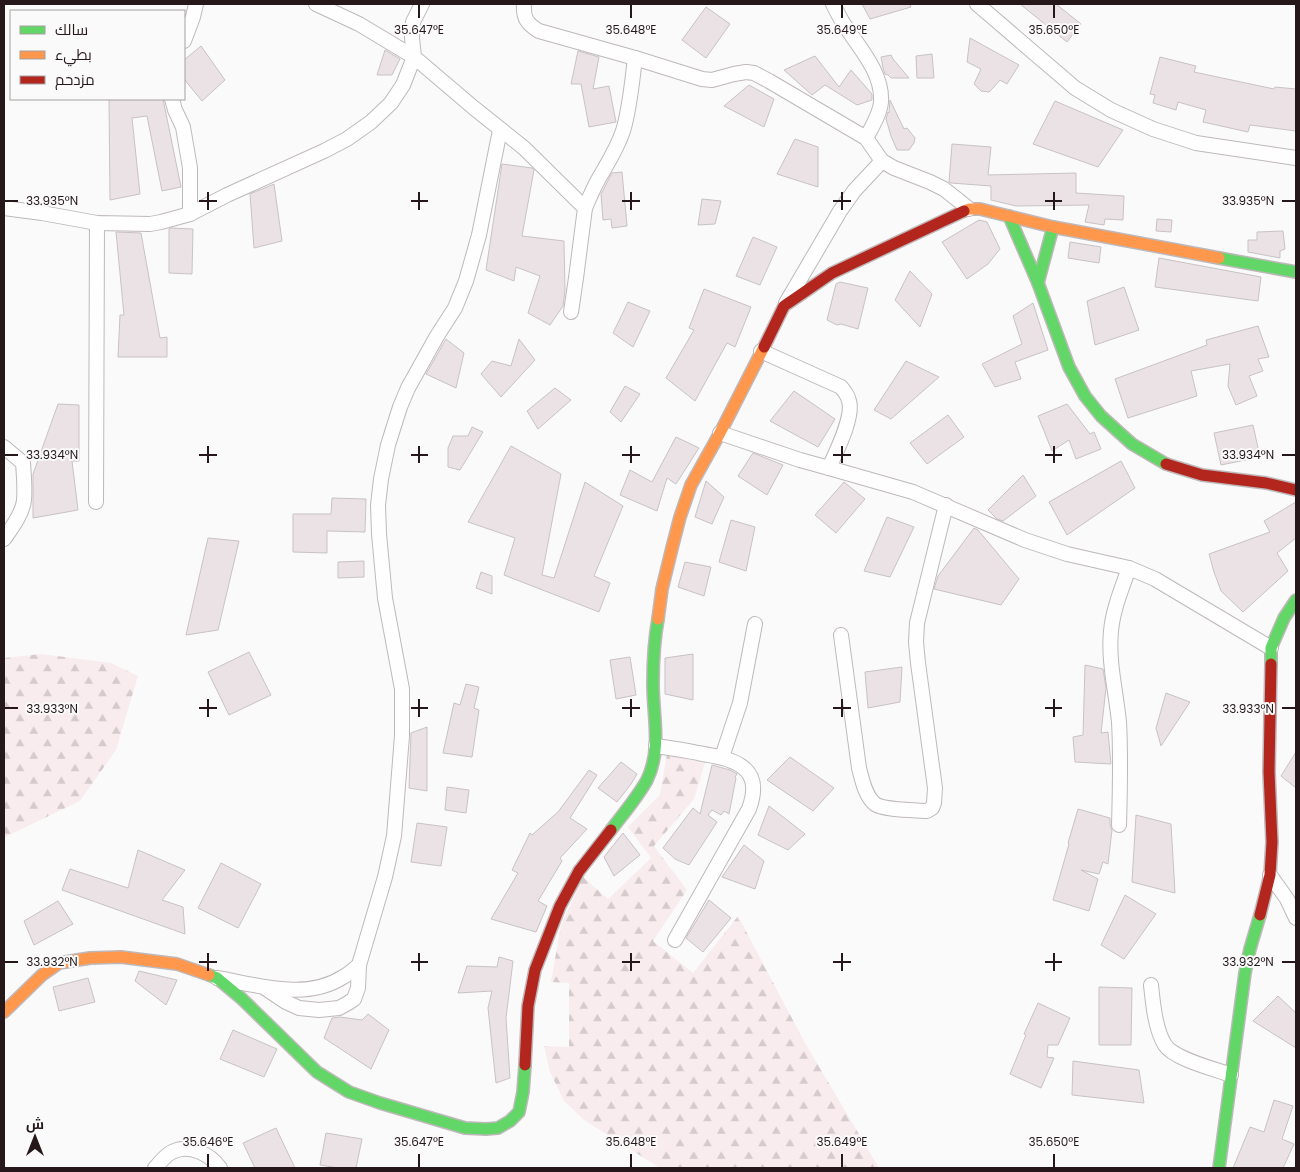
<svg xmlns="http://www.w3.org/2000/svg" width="1300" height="1172" font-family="Poppins,Cairo,sans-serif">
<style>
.forest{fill:url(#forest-firs)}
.building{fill:#eae2e4;stroke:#c9c2c4}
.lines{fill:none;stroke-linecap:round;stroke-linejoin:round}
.street-casing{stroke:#bfb8ba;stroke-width:16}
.fast-casing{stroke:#bfb8ba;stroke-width:14}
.slow-casing{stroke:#bfb8ba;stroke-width:14}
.jam-casing{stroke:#bfb8ba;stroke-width:14}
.street{stroke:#fefefe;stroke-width:14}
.fast{stroke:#63d668;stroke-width:11}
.slow{stroke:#ff974d;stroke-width:11}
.jam{stroke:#b3261e;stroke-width:11}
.ticks{fill:none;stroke:#25171a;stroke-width:2}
.ticks-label{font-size:12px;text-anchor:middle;fill:#25171a;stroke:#fafafa;stroke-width:4;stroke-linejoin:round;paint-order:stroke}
</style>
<defs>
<pattern id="forest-firs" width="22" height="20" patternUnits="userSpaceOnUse" patternTransform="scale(1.25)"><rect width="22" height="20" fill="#f9ecee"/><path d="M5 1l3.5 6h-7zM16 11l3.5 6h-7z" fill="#d5cacc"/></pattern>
</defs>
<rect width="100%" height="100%" fill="#fafafa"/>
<g class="forest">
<polygon points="41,654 111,663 138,676 116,750 80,801 5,837 4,837 4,658"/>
<polygon points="667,754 705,763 694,799 654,846 687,890 653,941 693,973 738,916 805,1043 879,1168 660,1168 584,1120 564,1101 550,1072 544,1046 569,1047 569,983 551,982 561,925 583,877 608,899 651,858 628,827 660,795"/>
</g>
<g class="building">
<polygon points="862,4 910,4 911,7 870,19"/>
<polygon points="1020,4 1056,4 1081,24 1067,42"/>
<polygon points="706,7 730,24 706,58 682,40"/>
<polygon points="970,38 1019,65 1007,84 1000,80 993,88 989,92 981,91 974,84 981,69 967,62"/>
<polygon points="201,46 225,80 202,101 184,79 184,60"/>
<polygon points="385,50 400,59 392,75 377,75"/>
<polygon points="578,51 599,57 593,89 609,86 616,122 589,127 581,84 571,84"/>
<polygon points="932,54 934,78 917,78 916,56"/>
<polygon points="891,55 893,59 909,78 891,78 888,75 885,74 883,68 881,57"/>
<polygon points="815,56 839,87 851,70 872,94 872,100 857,105 825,85 812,95 784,70"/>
<polygon points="1160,57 1196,66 1194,72 1274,89 1275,87 1296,89 1296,131 1250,125 1248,132 1203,122 1206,110 1178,102 1176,110 1153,103 1155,95 1150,94"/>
<polygon points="749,85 774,99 764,127 724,106"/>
<polygon points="109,99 163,99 181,187 162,191 147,116 132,118 140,194 110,200"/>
<polygon points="890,100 904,129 907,128 915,138 914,143 909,150 897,150 891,136 886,119 888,112 889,113"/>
<polygon points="1055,101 1123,130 1098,167 1033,144"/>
<polygon points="795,139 818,147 818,187 777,174"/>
<polygon points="952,144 991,147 988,175 1076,173 1076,193 1124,196 1123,220 1105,219 1104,225 1085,222 1089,205 1016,206 991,200 991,186 951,183 949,182"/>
<polygon points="502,164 532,168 534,170 522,236 564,241 565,290 563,306 550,325 528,313 540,276 516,267 514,281 486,270"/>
<polygon points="622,172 627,226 612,228 611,219 603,220 601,194 612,173"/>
<polygon points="274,184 282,241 254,248 250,194"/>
<polygon points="702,199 721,201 715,224 698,225"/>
<polygon points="1157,219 1172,220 1171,232 1156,231"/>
<polygon points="979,220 987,222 1000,249 988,264 967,279 942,242"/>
<polygon points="171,228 193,229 192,274 169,273 169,229"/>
<polygon points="1283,231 1285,249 1280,251 1280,258 1248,252 1248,240 1257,240 1257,232"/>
<polygon points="116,232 141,233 160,338 167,337 167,357 118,357 120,315 124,315"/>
<polygon points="753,237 777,247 760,285 736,276"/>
<polygon points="1070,242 1101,247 1099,263 1068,258"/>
<polygon points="1159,258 1261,277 1258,301 1155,287"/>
<polygon points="910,271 932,294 920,327 895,300"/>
<polygon points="840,282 868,288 858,329 841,324 837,325 827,320 836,284"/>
<polygon points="1124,287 1139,330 1095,345 1087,301"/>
<polygon points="704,289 751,307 735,347 727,343 695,401 666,378 694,330 689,328"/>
<polygon points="628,302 650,311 633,347 613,333"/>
<polygon points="1033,303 1048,350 1015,362 1021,379 995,387 982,364 1022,344 1013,316"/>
<polygon points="1258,326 1269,357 1258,359 1263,371 1249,376 1257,396 1236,405 1228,386 1230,364 1191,371 1197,396 1128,418 1115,379 1207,345 1206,340"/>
<polygon points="446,339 464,353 456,388 426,374"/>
<polygon points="519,339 535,360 501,397 481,374 492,361 511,366"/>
<polygon points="906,361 939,377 891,419 874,410"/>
<polygon points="625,386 640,394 621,422 610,412"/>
<polygon points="555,388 571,400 538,429 527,411"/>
<polygon points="794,391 835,419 818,447 770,421"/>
<polygon points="58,404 79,405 79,461 72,461 78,510 33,518 33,474"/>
<polygon points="1067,404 1090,434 1094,432 1101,449 1076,459 1069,440 1052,451 1038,416"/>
<polygon points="948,415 964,437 927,464 910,443"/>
<polygon points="1253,425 1260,457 1221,465 1214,433"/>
<polygon points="472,427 483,432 460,470 448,467 448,448 453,436 468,436"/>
<polygon points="676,437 699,448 676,484 667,478 657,511 620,495 630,470 652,482"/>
<polygon points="511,446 561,474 542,575 554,578 585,482 623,506 594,576 610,583 599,612 504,575 515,538 468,522"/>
<polygon points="753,453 783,465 767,495 738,476"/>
<polygon points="1121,461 1135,488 1067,535 1049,502"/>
<polygon points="1023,475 1036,496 1003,521 997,519 988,510"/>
<polygon points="706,481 724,497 712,524 695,517"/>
<polygon points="844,482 865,499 836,533 815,515"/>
<polygon points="332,498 366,499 365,532 327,531 327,553 293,552 293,514 331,514"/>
<polygon points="1296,502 1296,538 1277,553 1288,571 1243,612 1221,591 1214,572 1209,554 1270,532 1264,521"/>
<polygon points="887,517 914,527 890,577 864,571"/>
<polygon points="731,520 755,527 746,571 719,562"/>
<polygon points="974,528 978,530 1019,579 1001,605 934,589 938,576"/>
<polygon points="208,538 239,541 218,630 186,635"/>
<polygon points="364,561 364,577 338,578 338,562"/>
<polygon points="685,562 711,567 704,596 678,587"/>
<polygon points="481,572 492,576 492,594 476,588"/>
<polygon points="249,652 271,695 229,715 208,672"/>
<polygon points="693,654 693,700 665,694 665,658"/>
<polygon points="630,657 636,695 616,699 610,660"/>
<polygon points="1085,665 1103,669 1106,688 1101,733 1108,732 1111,764 1075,762 1073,737 1083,735"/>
<polygon points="902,667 900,702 868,708 865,672"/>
<polygon points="466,684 479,687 474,708 479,710 472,757 443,753 454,703 460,705"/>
<polygon points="1166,693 1190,702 1161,746 1156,728"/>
<polygon points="427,727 427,791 409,788 411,733"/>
<polygon points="1296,752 1296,788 1281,776"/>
<polygon points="790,757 834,788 813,811 767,780"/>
<polygon points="621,762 637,774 631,784 617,802 598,788"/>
<polygon points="712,765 730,770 737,774 735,777 736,778 729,814 724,811 721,815 712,810 708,815 717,822 689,865 675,859 663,848 693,808 700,814"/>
<polygon points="589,770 597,775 570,818 587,829 560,858 562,861 538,901 547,906 536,932 491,919 518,873 512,870 530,833 532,835 558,812"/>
<polygon points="447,787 469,790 466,813 445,810"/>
<polygon points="769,806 805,834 788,850 758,835"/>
<polygon points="1078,809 1110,818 1110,825 1112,830 1108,864 1103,862 1099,874 1081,870 1098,879 1089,911 1053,900 1069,844 1068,843"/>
<polygon points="1136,815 1171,824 1175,893 1132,882"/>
<polygon points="417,823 447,827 441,866 411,862"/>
<polygon points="623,833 640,855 614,876 604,857"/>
<polygon points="744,845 764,861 755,889 722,877"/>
<polygon points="138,850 185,870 162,900 183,907 185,934 62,890 70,869 128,888"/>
<polygon points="221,863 261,884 238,928 198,908"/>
<polygon points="1125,895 1156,914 1124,959 1101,945"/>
<polygon points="709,900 731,918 703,952 686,938"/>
<polygon points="58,901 73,924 34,945 24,921"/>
<polygon points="499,957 513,961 506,1018 510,1078 496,1083 488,1008 492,991 458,993 467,966 497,967"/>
<polygon points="139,971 177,980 166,1005 135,981"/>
<polygon points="88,978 95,1002 59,1011 53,987"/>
<polygon points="1099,987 1132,988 1131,1045 1099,1045"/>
<polygon points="1278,996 1296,1013 1296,1048 1253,1021"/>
<polygon points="1038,1003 1070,1018 1058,1045 1048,1045 1047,1057 1054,1058 1041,1088 1010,1074 1026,1035 1024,1034"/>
<polygon points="368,1014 389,1030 371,1069 324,1038 332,1018 340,1017 362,1020"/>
<polygon points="233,1030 277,1049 264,1077 220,1059"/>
<polygon points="1073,1061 1139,1070 1144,1103 1072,1095"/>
<polygon points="1274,1100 1293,1106 1282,1139 1294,1144 1283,1168 1233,1168 1250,1127 1264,1132"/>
<polygon points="276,1128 295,1168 255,1168 243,1143"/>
<polygon points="326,1133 362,1139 356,1168 339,1168 320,1165"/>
</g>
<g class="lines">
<defs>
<g id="street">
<path d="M316,4l43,20 55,33 60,51 50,40 61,60c4,-9 8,-19 13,-28 9,-16 19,-31 25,-49 7,-23 9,-49 12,-73"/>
<path d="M524,4c-1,14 3,20 15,27l96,27 67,21 10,1 22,-6 12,-2 8,1 15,8 97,57 16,23 12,7 36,14 14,7 14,11 11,9"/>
<path d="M833,4c3,6 6,12 9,17 15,25 41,50 39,81 -1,12 -9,25 -15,36"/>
<polyline points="977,4 1075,88 1111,110 1153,129 1196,143 1296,158"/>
<polyline points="184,41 193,17 196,4"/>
<polyline points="172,99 175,110 183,127 190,168 190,214"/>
<polyline points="4,208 42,213 97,223 150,224 161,222 190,214 227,195 324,151 347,139 371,122 391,103 403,85 414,57 412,38 413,22 422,4"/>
<polyline points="786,303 840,211 854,191 882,161"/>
<polyline points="571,312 576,278 585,208"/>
<path d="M761,351l80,36c3,4 7,8 8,14 5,16 -13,51 -20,67l84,24 112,48 42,14 62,14 26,11 116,69"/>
<polyline points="720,433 800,460 829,468"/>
<path d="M4,447l19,16c1,12 2,25 1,37 -1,13 -13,29 -20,39"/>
<polyline points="96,502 97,223"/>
<path d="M841,635l18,133c3,11 6,28 16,36 8,6 40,6 52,7l5,-3 2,-5 1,-15 -17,-125 -2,-21 1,-19 29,-118"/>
<path d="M656,746c14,2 28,4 42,7 34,6 67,12 51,56l-74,131"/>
<polyline points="722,757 740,703 755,624"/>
<path d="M1119,825c1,-34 2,-69 0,-103 -3,-30 -11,-61 -8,-91 2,-22 11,-43 18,-63"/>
<polyline points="1270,875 1287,899 1296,918"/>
<path d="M217,978c41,7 89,23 126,-1 6,-3 11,-8 16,-12"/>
<path d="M1151,985c2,18 4,44 14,60 9,14 50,24 66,30"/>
<polyline points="265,988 286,1002 299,1008 319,1010 339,1008 348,1003 354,999 358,988 359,965 385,877 394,836 402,736 402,689 385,598 379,534 378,505 381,479 388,445 400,407 408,388 437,336 455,308 466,281 479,235 500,130"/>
<path d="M155,1168c5,-5 10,-13 17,-16 17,-9 38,2 48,16"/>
</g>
<g id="fast">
<polyline points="1009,216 1038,283 1069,367 1085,396 1101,416 1132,444 1166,464"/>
<polyline points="1219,258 1296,272"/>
<polyline points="1038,283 1053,227"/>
<polyline points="1271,664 1271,648 1284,618 1296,600"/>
<path d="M611,830c12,-16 26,-32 36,-50 15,-31 6,-63 6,-96 0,-22 1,-43 5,-65"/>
<polyline points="209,975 217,978 241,998 317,1072 349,1092 380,1103 465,1128 486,1129 498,1128 510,1121 519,1112 523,1092 525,1065"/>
<polyline points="1219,1168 1245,973 1250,949 1260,915"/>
</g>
<g id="slow">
<polyline points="964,211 969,209 980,209 1053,227 1219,258"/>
<polyline points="658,619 662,589 672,548 680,517 691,485 720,433 764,347"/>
<polyline points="4,1012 42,975 59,963 90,958 121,957 177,964 209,975"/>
</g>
<g id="jam">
<polyline points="764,347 784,306 832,273 964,211"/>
<polyline points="1166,464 1202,475 1266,483 1296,490"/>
<polyline points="1260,915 1270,875 1272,842 1269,772 1271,664"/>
<polyline points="525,1065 528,1006 535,970 560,906 579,871 611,830"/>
</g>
</defs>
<use href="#street" class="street-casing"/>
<use href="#fast" class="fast-casing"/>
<use href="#slow" class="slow-casing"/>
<use href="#jam" class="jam-casing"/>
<use href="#street" class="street"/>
<use href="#fast" class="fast"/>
<use href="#slow" class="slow"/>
<use href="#jam" class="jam"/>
</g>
<path class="ticks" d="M419,5v13M631,5v13M842,5v13M1054,5v13M208,192v18M419,192v18M631,192v18M842,192v18M1054,192v18M5,201h13M199,201h18M411,201h17M622,201h18M833,201h18M1045,201h17M1282,201h13M208,446v17M419,446v17M631,446v17M842,446v17M1054,446v17M5,455h13M199,455h18M411,455h17M622,455h18M833,455h18M1045,455h17M1282,455h13M208,699v18M419,699v18M631,699v18M842,699v18M1054,699v18M5,708h13M199,708h18M411,708h17M622,708h18M833,708h18M1045,708h17M1282,708h13M208,953v18M419,953v18M631,953v18M842,953v18M1054,953v18M5,962h13M199,962h18M411,962h17M622,962h18M833,962h18M1045,962h17M1282,962h13M208,1154v13M419,1154v13M631,1154v13M842,1154v13M1054,1154v13"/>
<g class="ticks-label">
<text x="419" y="34">35.647°E</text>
<text x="631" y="34">35.648°E</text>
<text x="842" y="34">35.649°E</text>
<text x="1054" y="34">35.650°E</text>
<text x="52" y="205">33.935°N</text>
<text x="1248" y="205">33.935°N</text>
<text x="52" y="459">33.934°N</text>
<text x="1248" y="459">33.934°N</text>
<text x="52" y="713">33.933°N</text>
<text x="1248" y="713">33.933°N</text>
<text x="52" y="966">33.932°N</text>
<text x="1248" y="966">33.932°N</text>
<text x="208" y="1146">35.646°E</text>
<text x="419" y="1146">35.647°E</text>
<text x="631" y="1146">35.648°E</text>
<text x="842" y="1146">35.649°E</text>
<text x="1054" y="1146">35.650°E</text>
</g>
<rect width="1300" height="1172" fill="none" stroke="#25171a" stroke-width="10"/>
<rect x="10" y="10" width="175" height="90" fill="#fafafa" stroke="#a59fa0"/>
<rect x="20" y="26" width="25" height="8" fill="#63d668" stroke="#a59fa0"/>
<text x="55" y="35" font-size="15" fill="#25171a">سالك</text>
<rect x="20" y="51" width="25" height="8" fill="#ff974d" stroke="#a59fa0"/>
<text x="55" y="60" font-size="15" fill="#25171a">بطيء</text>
<rect x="20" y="76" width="25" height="8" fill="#b3261e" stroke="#a59fa0"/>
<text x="55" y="85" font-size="15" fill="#25171a">مزدحم</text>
<g transform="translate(35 1137)" stroke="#fafafa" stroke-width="4" paint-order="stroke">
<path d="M0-4L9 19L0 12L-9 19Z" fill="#25171a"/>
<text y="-8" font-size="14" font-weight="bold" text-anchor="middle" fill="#25171a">ش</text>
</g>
</svg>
